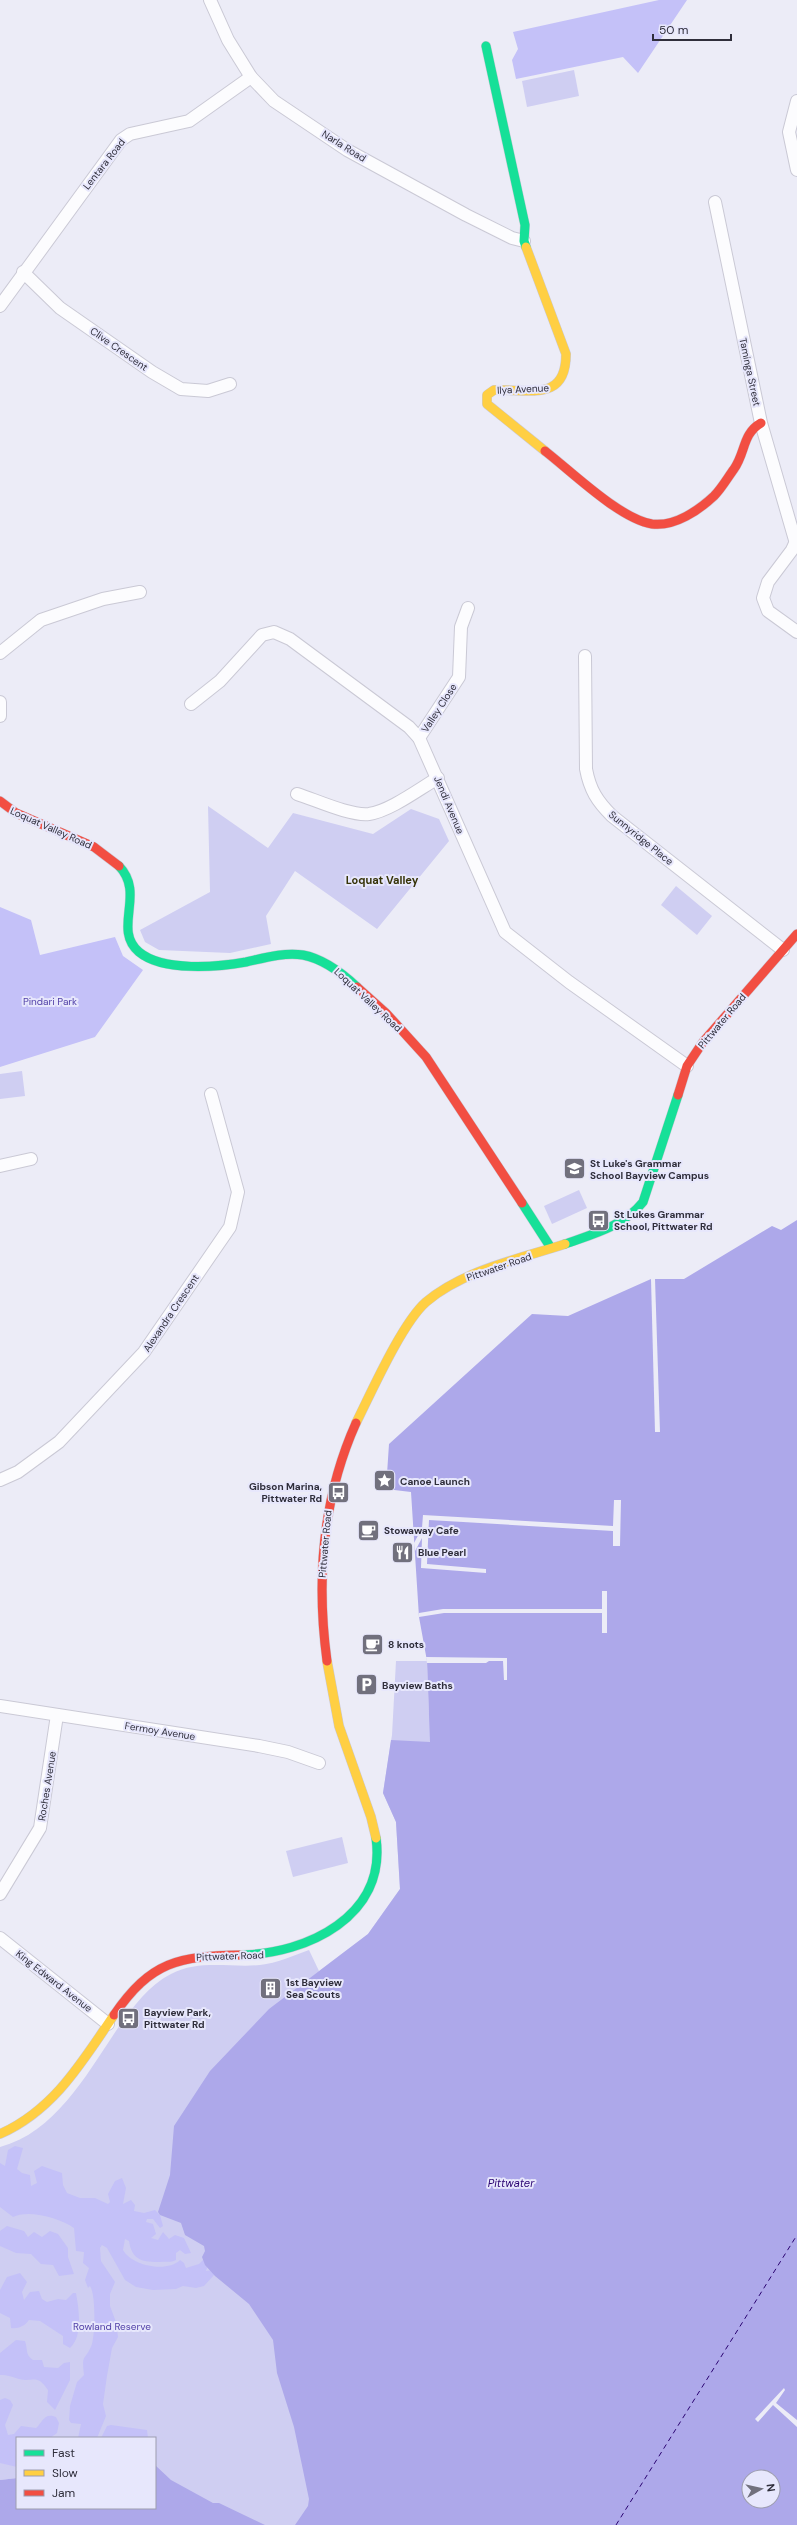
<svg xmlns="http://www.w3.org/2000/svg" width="797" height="2525" font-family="'DM Sans',sans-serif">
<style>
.green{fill:#cfcef2}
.forest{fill:#c4c1f8}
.water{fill:#ada8ea;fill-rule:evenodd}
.pier{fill:#ececf7}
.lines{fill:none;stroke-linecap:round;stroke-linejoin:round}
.ferry{stroke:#2a0371;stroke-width:1;stroke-dasharray:5 4;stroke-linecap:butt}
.street-casing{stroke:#cac9d5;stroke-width:14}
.fast-casing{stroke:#cac9d5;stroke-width:10}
.slow-casing{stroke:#cac9d5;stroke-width:10}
.jam-casing{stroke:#cac9d5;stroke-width:10}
.street{stroke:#fcfcfe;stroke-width:12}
.fast{stroke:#16e098;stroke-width:9}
.slow{stroke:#ffcf43;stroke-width:9}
.jam{stroke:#f24e42;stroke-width:9}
.labels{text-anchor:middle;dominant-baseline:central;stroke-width:4;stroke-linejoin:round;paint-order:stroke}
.street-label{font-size:10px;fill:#2f2e3b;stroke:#e7e7fc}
.park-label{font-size:10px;fill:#5140a7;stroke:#e7e7fc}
.poi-label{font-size:10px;font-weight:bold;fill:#2f2e3b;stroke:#e7e7fc;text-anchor:start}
.neighbourhood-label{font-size:11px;font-weight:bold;fill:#363308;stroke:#e7e7fc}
.water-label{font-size:11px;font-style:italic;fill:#2a0371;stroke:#e7e7fc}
</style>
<rect width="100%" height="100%" fill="#ececf7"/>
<g class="green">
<polygon points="574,70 579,96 527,107 522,81"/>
<polygon points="208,806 268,848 293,813 373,834 411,809 439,819 449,841 377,929 295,871 266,916 271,944 230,953 159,950 145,942 140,930 210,892"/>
<polygon points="676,886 712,916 697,935 661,905"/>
<polygon points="22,1071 25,1096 0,1099 0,1074"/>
<polygon points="579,1190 587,1208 552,1224 544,1206"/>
<path d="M396,1661h31l2,54 14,5 -82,805h-210l4,-17v-70h-138v40l-17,2v-333c57,-15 89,-77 120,-122 14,-19 29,-40 51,-51 28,-15 60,-6 89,-9 17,-2 33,-9 49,-15l10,21 49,-37 32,-45 -4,-67 -13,-29 9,-58z"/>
<polygon points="342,1837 348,1863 293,1877 286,1851"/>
</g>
<g class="forest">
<polygon points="659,0 687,0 638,73 623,57 516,79 512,60 518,49 513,32"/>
<polygon points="0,907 31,920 40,955 115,937 123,956 143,970 95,1037 0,1067"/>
<path d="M15,2146l8,2 -6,21 5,4 8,2 1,11 6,-3 -3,-12 8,-5 20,7 1,12 4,8 13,5h15l13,6 2,-2 -2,-8 7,-13 7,-3 4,10 -3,16 8,-4 4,5 -1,6 10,2 11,-3 5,5 3,11 -3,2 -7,-9h-6l-1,3 7,2 3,10 -5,4 7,2 5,-8 6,7 6,-4 9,3 7,15 -6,1 -5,-4 -4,3v7c-6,3 -9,1 -15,2 -18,0 -29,-1 -32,-21l-4,-2 -2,11c9,16 44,23 57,10l4,3 2,5 13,-4 6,-6 3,7 -2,6 7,-1 1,5 -10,11 -8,2 -13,-2 -7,3 -23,1 -17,-3 -11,-7 -18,-32 -5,-3 -2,3 1,13 14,21 -5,12v12l6,16 2,15 -6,11 -5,28 -4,28 3,12 -9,22h-19l3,-14 -10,-1 -2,-3 1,-14 7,-24 7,-7c-3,-23 2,-14 8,-31 3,-11 4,-49 -2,-58l-2,2 -3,-8 4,-12 -6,-5 1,-11 -8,-1 -2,-23c-14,-10 -46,-19 -61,-11l-13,-10v-44l5,3 3,-16z"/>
<polygon points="7,2226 24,2231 28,2237 34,2232 42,2237 50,2231 58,2234 68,2248 68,2257 74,2274 59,2276 53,2265 41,2264 31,2254 16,2253 0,2246 0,2231"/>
<path d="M20,2273l7,9 -5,10 2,8 6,-8 9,-1 3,8 5,3 11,-3 8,1 7,-7h3c3,17 7,43 -6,55l-7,-4v-8l-23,-15 -11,-1c-4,6 -11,9 -18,8l-1,-10 -10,-5v-23l7,-13z"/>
<path d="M16,2340l9,1c3,8 0,14 8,19h9l2,7 14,1 6,-5 6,-1v18l-15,30 -8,-8 1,-12c-12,-17 -14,-7 -29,-11 -7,-2 -11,-4 -19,-4v-22z"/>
<path d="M5,2398l5,2 3,5 -8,20 3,10 6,-1 7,-8 15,2c7,-6 8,-16 20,-11l3,6 -2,10 -7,5h-33v29l-17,-4v-63z"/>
<polygon points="111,2425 147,2430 148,2438 101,2438 107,2426"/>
</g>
<g class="water">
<path d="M797,1220v1305h-502l13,-19 1,-7 -15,-72 -17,-54 -4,-33 -24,-36 -34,-28 -10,-11 -3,-8 3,-6 -1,-5 -19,-11 -4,-12 -21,-8 -2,-3 12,-37 4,-49 36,-55 59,-62 99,-75 32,-45 -4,-67 -13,-29 8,-53 39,2 -3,-81 -8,-44 -8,-125 -25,-3 3,-45 143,-130 36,2 83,-37h33l88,-53 9,4zM749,2477h24v24h-24z"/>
<polygon points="155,2465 171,2480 213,2503 219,2503 265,2525 0,2525 0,2480 17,2478 17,2508 155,2508"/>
</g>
<g class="pier">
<polygon points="651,1279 655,1279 660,1432 655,1432"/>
<polygon points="614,1500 621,1500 620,1546 613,1546 613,1531 429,1520 427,1564 486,1569 486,1573 421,1568 422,1538 415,1551 414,1543 422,1528 423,1515 613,1526"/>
<polygon points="602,1591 607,1591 607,1633 602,1633 602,1613 444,1613 419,1617 419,1613 443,1609 602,1609"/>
<polygon points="426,1657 507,1658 507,1680 504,1680 503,1661 489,1661 486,1663 427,1663"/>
<polygon points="784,2388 785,2390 776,2403 797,2420 797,2427 773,2405 758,2422 755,2419"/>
</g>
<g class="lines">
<polyline class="ferry" points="616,2525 797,2235"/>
<defs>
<g id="street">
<polyline points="210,0 228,40 251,77 274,101 347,150 466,215 512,238 524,241"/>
<polyline points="797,101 789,132 797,170"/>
<polyline points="715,202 761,423 795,540"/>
<polyline points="23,272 60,308 152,372 181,389 208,391 230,384"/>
<polyline points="0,306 121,140 130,134 189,121 251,77"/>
<polyline points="797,539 792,550 768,582 763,598 768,611 797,632"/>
<polyline points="0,653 41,620 103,599 140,592"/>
<path d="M585,656l1,113c4,21 11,32 26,47l171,134"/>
<polyline points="0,702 0,716"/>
<polyline points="191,704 220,681 262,635 274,632 290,639 409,727 419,738 505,932 569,982 687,1066"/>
<polyline points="419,738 459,677 461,627 468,608"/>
<path d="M297,794c19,6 53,22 72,20 21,-3 50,-25 69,-36"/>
<polyline points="0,1166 31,1159"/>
<polyline points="0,1480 18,1472 59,1442 144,1352 230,1227 238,1192 211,1094"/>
<polyline points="0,1706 259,1746 288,1752 319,1763"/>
<polyline points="0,1894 40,1828 57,1715"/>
<polyline points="0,1938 108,2024"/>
</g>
<g id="fast">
<polyline points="486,46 525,225 524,241 526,247"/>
<path d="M119,866c27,28 -7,63 20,86 24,20 79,15 107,10 18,-4 38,-10 57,-7 21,4 39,18 54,32"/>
<polyline points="522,1203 551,1248"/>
<path d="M565,1244c28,-10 59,-18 78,-42l35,-107"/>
<path d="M241,1955c66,-1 146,-39 135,-117"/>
</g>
<g id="slow">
<path d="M526,247l40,107c0,48 -36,35 -72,36l-7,5v9l58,47"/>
<path d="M356,1423c15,-30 46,-100 70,-121 38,-32 93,-43 139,-58"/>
<polyline points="327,1661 339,1726 371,1817 376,1838"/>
<path d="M0,2134c54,-24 82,-72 114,-119"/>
</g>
<g id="jam">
<path d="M545,451c27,21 75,68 107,73 23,3 47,-14 62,-28 8,-8 14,-19 20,-27 12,-17 8,-35 27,-46"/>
<polyline points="0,801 16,813 94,847 119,866"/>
<polyline points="357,987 386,1013 426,1057 522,1203"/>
<polyline points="678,1095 687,1066 703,1042 797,934"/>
<path d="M327,1661c-11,-82 -5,-162 29,-238"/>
<path d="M114,2015c37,-54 65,-59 127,-60"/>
</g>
</defs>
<use href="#street" class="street-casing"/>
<use href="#fast" class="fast-casing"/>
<use href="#slow" class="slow-casing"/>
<use href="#jam" class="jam-casing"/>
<use href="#street" class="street"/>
<use href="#fast" class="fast"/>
<use href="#slow" class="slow"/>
<use href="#jam" class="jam"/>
</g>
<defs>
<symbol id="school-square" viewBox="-11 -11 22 22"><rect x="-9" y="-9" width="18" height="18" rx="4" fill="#71707d" stroke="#e7e7fc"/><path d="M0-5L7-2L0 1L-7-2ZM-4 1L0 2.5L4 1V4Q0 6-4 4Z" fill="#fff"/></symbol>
<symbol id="bus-square" viewBox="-11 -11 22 22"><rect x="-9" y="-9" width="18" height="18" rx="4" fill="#71707d" stroke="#e7e7fc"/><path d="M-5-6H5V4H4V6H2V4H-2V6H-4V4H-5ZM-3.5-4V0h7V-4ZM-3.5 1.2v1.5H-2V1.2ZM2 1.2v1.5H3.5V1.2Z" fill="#fff"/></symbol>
<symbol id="sight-square" viewBox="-11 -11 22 22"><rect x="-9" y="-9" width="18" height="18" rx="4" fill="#71707d" stroke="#e7e7fc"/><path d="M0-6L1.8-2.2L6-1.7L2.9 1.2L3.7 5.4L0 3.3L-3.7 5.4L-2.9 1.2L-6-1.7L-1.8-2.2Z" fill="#fff"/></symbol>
<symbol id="cafe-square" viewBox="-11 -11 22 22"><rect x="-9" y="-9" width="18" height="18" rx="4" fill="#71707d" stroke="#e7e7fc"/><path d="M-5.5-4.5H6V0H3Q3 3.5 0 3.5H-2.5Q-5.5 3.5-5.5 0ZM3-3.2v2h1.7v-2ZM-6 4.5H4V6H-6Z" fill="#fff"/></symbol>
<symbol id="restaurant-square" viewBox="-11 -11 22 22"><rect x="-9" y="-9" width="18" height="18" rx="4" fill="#71707d" stroke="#e7e7fc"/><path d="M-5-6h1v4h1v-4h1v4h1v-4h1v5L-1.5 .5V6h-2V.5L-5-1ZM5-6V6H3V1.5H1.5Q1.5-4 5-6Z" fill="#fff"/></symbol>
<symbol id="parking-square" viewBox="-11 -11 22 22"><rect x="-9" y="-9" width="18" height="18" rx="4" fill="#71707d" stroke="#e7e7fc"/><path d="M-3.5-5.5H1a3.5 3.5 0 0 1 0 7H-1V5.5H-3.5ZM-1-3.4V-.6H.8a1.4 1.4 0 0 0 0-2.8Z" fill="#fff"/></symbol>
<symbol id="building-square" viewBox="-11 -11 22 22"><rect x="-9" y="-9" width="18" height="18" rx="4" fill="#71707d" stroke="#e7e7fc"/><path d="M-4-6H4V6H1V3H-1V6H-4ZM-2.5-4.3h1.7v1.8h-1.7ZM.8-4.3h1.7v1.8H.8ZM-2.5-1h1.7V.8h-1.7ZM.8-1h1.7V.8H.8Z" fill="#fff"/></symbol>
</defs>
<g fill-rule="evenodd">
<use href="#school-square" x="562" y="1156" width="25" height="25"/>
<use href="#bus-square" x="586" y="1208" width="25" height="25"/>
<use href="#sight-square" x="372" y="1468" width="25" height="25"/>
<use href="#bus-square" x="326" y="1480" width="25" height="25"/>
<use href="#cafe-square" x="356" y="1518" width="25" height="25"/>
<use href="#restaurant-square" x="390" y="1540" width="25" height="25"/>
<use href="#cafe-square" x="360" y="1632" width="25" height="25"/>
<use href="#parking-square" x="354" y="1672" width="25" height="25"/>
<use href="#building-square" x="258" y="1976" width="25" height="25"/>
<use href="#bus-square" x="116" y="2006" width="25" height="25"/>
</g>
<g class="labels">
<g class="street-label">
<text transform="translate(344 146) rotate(32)">Narla Road</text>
<text transform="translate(104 164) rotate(-52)">Lentara Road</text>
<text transform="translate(119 349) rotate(35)">Clive Crescent</text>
<text transform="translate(750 372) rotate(78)">Taminga Street</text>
<text transform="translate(523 389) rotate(-3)">Ilya Avenue</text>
<text transform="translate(439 708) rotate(-57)">Valley Close</text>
<text transform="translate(449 805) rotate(67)">Jendi Avenue</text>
<text transform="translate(51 828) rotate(24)">Loquat Valley Road</text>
<text transform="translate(641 838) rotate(39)">Sunnyridge Place</text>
<text transform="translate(368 1000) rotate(43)">Loquat Valley Road</text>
<text transform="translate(722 1021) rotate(-50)">Pittwater Road</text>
<text transform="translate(499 1267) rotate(-19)">Pittwater Road</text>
<text transform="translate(171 1313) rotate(-56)">Alexandra Crescent</text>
<text transform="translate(325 1544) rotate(-85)">Pittwater Road</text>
<text transform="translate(160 1731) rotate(9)">Fermoy Avenue</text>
<text transform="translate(47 1786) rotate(-81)">Roches Avenue</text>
<text transform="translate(230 1956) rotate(-2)">Pittwater Road</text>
<text transform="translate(54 1981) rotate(38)">King Edward Avenue</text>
</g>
<g class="park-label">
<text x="50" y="1001">Pindari Park</text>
<text x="112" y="2326">Rowland Reserve</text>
</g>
<g class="poi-label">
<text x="590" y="1163">St Luke's Grammar<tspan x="590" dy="12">School Bayview Campus</tspan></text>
<text x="614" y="1214">St Lukes Grammar<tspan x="614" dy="12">School, Pittwater Rd</tspan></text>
<text x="400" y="1481">Canoe Launch</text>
<text x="322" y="1486" text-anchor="end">Gibson Marina,<tspan x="322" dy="12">Pittwater Rd</tspan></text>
<text x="384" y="1530">Stowaway Cafe</text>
<text x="418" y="1552">Blue Pearl</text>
<text x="388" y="1644">8 knots</text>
<text x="382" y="1685">Bayview Baths</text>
<text x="286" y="1982">1st Bayview<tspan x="286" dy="12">Sea Scouts</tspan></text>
<text x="144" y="2012">Bayview Park,<tspan x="144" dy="12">Pittwater Rd</tspan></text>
</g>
<g class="neighbourhood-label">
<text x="382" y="880">Loquat Valley</text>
</g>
<g class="water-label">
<text x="511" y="2183">Pittwater</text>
</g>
</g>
<rect x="16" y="2437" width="140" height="72" fill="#e7e7fc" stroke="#9d9daf"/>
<rect x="24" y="2450" width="20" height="6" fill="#16e098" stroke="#9d9daf"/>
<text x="52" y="2457" font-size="12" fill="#2f2e3b">Fast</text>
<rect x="24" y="2470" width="20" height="6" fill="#ffcf43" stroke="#9d9daf"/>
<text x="52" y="2477" font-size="12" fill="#2f2e3b">Slow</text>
<rect x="24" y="2490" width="20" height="6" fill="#f24e42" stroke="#9d9daf"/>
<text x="52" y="2497" font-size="12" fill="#2f2e3b">Jam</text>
<g transform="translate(761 2489) rotate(82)"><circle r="19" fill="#e7e7fc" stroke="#9d9daf"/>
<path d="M0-3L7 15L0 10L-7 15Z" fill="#71707d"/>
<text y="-6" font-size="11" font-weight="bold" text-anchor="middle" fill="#2f2e3b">N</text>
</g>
<path d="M653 34v6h78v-6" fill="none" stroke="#2f2e3b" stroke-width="2"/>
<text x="659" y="34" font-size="12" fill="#2f2e3b" stroke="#e7e7fc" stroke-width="3" paint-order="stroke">50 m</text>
</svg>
